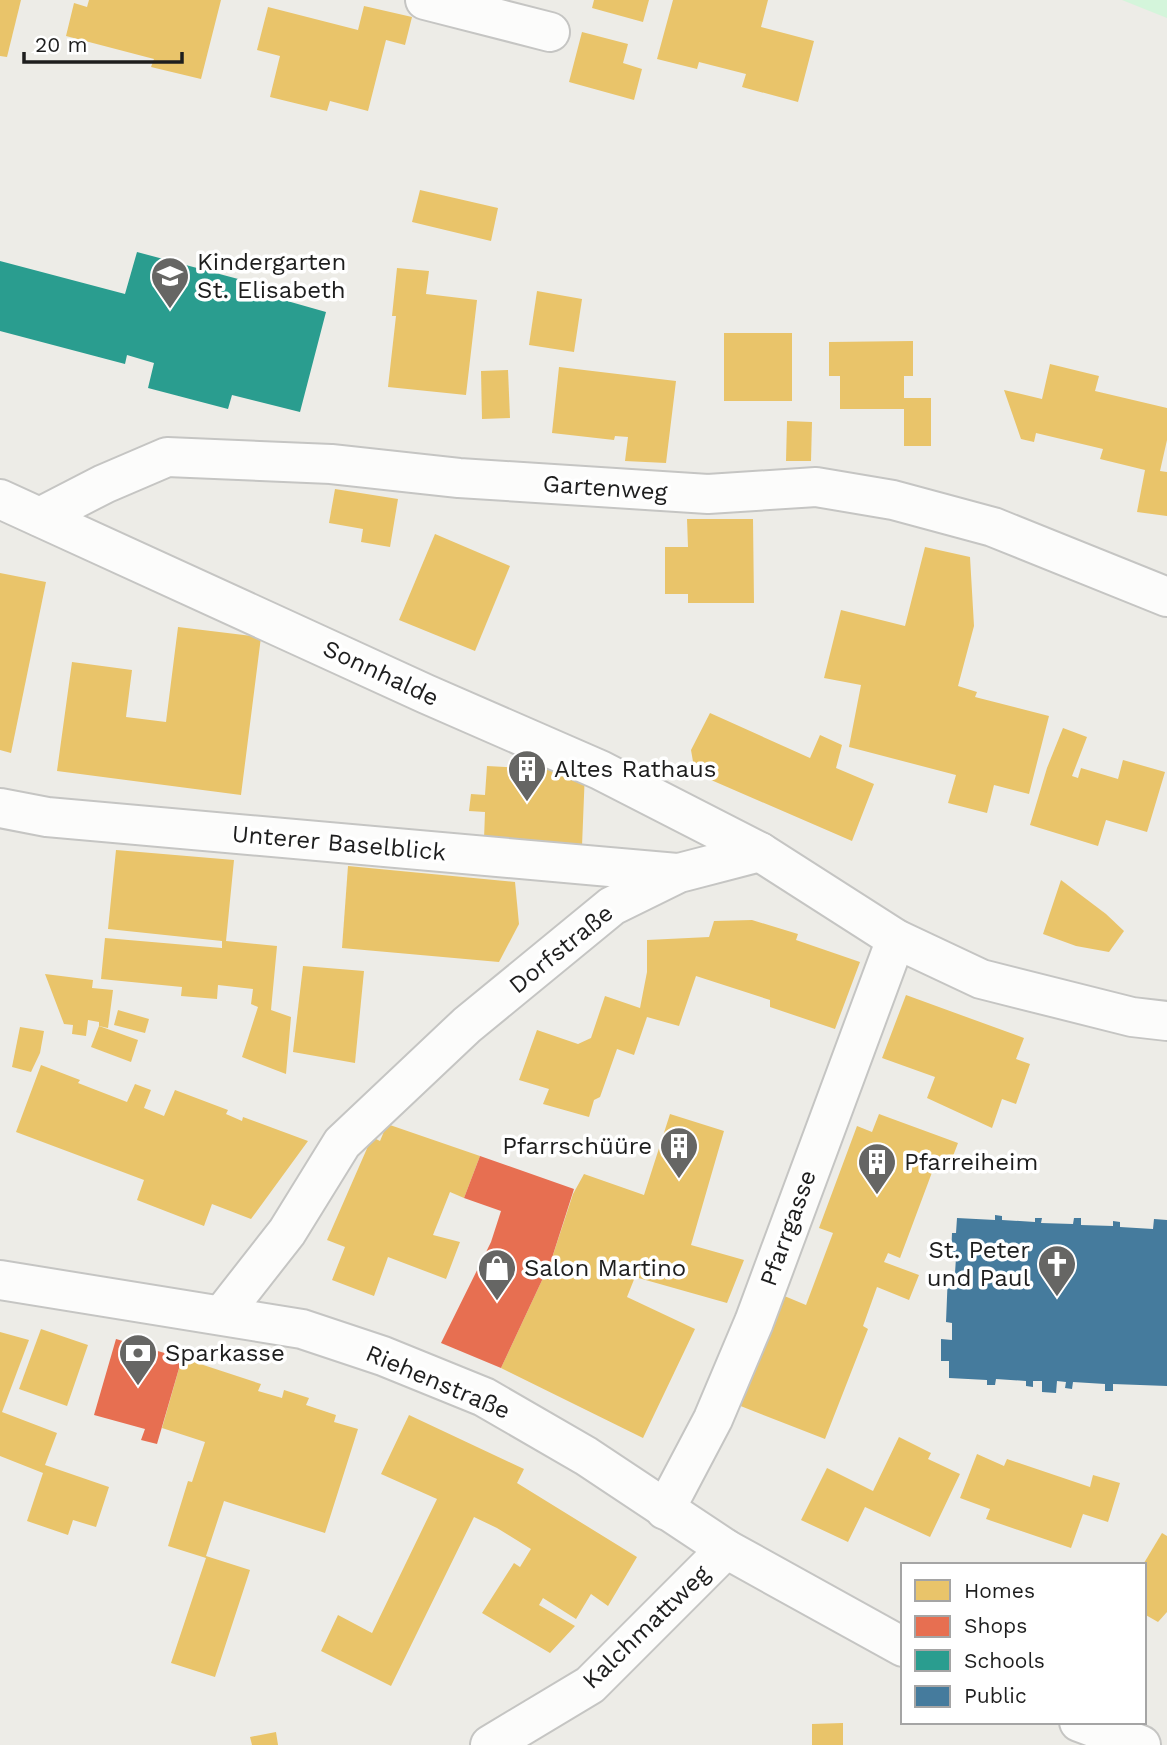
<svg xmlns="http://www.w3.org/2000/svg" width="1167" height="1745" font-family="'Work Sans',sans-serif">
<style>
.park{fill:#d4f5db}
.homes{fill:#e9c46a}
.shops{fill:#e76f51}
.schools{fill:#2a9d8f}
.public{fill:#457b9d}
.lines{fill:none;stroke-linecap:round;stroke-linejoin:round}
.minor-casing{stroke:#c5c5c3;stroke-width:42}
.tertiary-casing{stroke:#c5c5c3;stroke-width:42}
.minor{stroke:#fcfcfb;stroke-width:38}
.tertiary{stroke:#fcfcfb;stroke-width:38}
.labels{text-anchor:middle;dominant-baseline:central;stroke-width:7;stroke-linejoin:round;paint-order:stroke}
.poi-label{font-size:24px;fill:#1e1e1e;stroke:#fff;text-anchor:start}
.street-label{font-size:24px;fill:#1e1e1e;stroke:#fff}
</style>
<rect width="100%" height="100%" fill="#edece7"/>
<polygon class="park" points="1122,0 1167,0 1167,18"/>
<g class="homes">
<polygon points="0,0 21,0 7,57 0,56"/>
<polygon points="89,0 221,0 201,79 151,67 154,59 66,36 74,3 87,7"/>
<polygon points="594,0 649,0 643,22 592,8"/>
<polygon points="673,0 768,0 761,27 814,41 798,102 742,87 746,74 699,62 697,69 657,59"/>
<polygon points="364,6 412,17 405,45 386,40 368,111 330,101 327,111 270,97 280,56 257,50 268,7 358,30"/>
<polygon points="582,32 628,44 623,63 642,69 634,100 569,82"/>
<polygon points="420,190 498,208 491,241 412,222"/>
<polygon points="397,268 429,271 426,294 477,300 466,395 388,387 396,316 392,316"/>
<polygon points="537,291 582,299 574,352 529,345"/>
<rect x="724" y="333" width="68" height="68"/>
<polygon points="913,341 913,376 904,376 904,398 931,398 931,446 904,446 904,409 840,409 840,376 829,376 829,342"/>
<polygon points="1050,364 1099,376 1095,391 1167,408 1167,440 1160,471 1167,472 1167,516 1137,512 1145,470 1100,459 1103,449 1036,433 1034,442 1021,439 1004,390 1042,399"/>
<polygon points="559,367 676,381 666,463 625,461 628,437 615,436 614,440 552,433"/>
<polygon points="508,370 510,418 482,419 481,371"/>
<polygon points="787,421 812,422 811,461 786,461"/>
<polygon points="335,489 398,499 390,547 361,542 363,529 329,523"/>
<polygon points="687,519 753,519 754,603 688,603 688,594 665,594 665,547 688,547"/>
<polygon points="435,534 510,566 475,651 399,620"/>
<polygon points="925,547 970,557 974,626 958,686 977,692 975,697 1049,716 1029,794 994,785 987,813 948,803 956,775 849,747 861,685 824,678 841,610 905,626"/>
<polygon points="0,573 46,582 11,753 0,750"/>
<polygon points="178,627 261,637 241,795 57,771 72,662 132,670 126,717 166,722"/>
<polygon points="710,713 810,758 820,735 842,745 836,768 874,784 852,841 695,773 691,750"/>
<polygon points="1063,728 1087,737 1072,776 1078,778 1081,768 1118,779 1123,760 1165,772 1147,832 1106,820 1098,846 1030,825 1047,768"/>
<polygon points="487,766 585,771 582,846 484,839 485,812 469,811 471,794 485,795"/>
<polygon points="116,850 234,860 226,941 277,946 271,1010 291,1017 286,1074 242,1057 258,1007 251,1004 253,989 218,985 217,999 181,996 182,987 101,979 105,938 222,948 222,941 108,929"/>
<polygon points="348,866 515,882 519,924 499,962 342,948"/>
<polygon points="1061,880 1106,914 1124,931 1109,952 1076,946 1043,934"/>
<polygon points="752,920 798,934 796,940 860,962 835,1029 770,1007 770,1000 696,976 679,1026 647,1017 634,1055 617,1049 600,1097 594,1100 589,1117 543,1104 549,1089 519,1080 537,1030 578,1044 591,1038 605,996 640,1008 647,972 647,940 709,937 714,921"/>
<polygon points="303,966 364,971 355,1063 293,1052"/>
<polygon points="45,974 93,980 92,988 113,990 108,1028 99,1026 99,1022 88,1020 86,1036 72,1034 73,1025 64,1024"/>
<polygon points="906,995 1024,1038 1016,1059 1030,1064 1016,1104 1002,1099 992,1128 927,1098 935,1077 882,1058"/>
<polygon points="118,1010 149,1019 145,1033 114,1025"/>
<polygon points="99,1026 138,1040 131,1062 91,1047"/>
<polygon points="20,1027 44,1031 40,1053 31,1072 12,1067"/>
<polygon points="41,1065 80,1080 78,1083 127,1102 135,1084 151,1090 144,1108 164,1116 175,1090 228,1110 226,1114 242,1121 243,1117 308,1141 251,1219 212,1204 204,1226 137,1200 144,1180 16,1132"/>
<polygon points="670,1114 724,1131 691,1245 744,1260 727,1303 635,1277 627,1297 695,1329 643,1438 501,1368 551,1261 573,1194 584,1174 644,1195"/>
<polygon points="879,1114 958,1143 950,1164 937,1159 900,1258 888,1253 884,1262 919,1275 909,1300 877,1287 863,1326 868,1329 825,1439 738,1405 782,1295 806,1305 833,1233 819,1228 857,1126 872,1132"/>
<polygon points="387,1124 480,1156 464,1198 450,1192 433,1235 460,1242 446,1279 388,1257 374,1296 332,1280 345,1247 327,1240 372,1137 380,1141"/>
<polygon points="41,1329 88,1345 67,1406 19,1389"/>
<polygon points="0,1332 29,1340 2,1412 57,1433 45,1465 109,1487 96,1527 73,1520 68,1535 27,1521 43,1473 0,1456"/>
<polygon points="182,1358 261,1384 258,1391 282,1398 284,1390 309,1398 306,1405 336,1415 334,1422 358,1429 325,1533 224,1501 206,1556 250,1570 215,1677 171,1663 206,1558 168,1546 188,1481 192,1482 205,1442 162,1428"/>
<polygon points="409,1415 524,1469 517,1483 637,1557 608,1606 591,1594 576,1619 543,1598 539,1605 575,1626 550,1653 482,1613 514,1563 520,1567 531,1549 497,1528 474,1517 391,1686 321,1651 338,1615 372,1633 437,1499 381,1474"/>
<polygon points="899,1437 931,1453 928,1459 960,1474 930,1537 865,1507 848,1542 801,1520 827,1468 873,1491"/>
<polygon points="977,1454 1004,1466 1007,1459 1090,1487 1093,1475 1120,1483 1108,1522 1083,1514 1071,1548 986,1519 990,1509 960,1498"/>
<polygon points="1162,1533 1167,1536 1167,1612 1158,1622 1144,1614 1144,1563"/>
<polygon points="843,1723 843,1745 812,1745 812,1724"/>
<polygon points="276,1732 278,1745 252,1745 250,1737"/>
</g>
<g class="shops">
<polygon points="480,1156 574,1189 551,1261 501,1368 441,1343 491,1242 501,1211 464,1198"/>
<polygon points="116,1339 182,1358 157,1444 141,1440 145,1429 94,1415"/>
</g>
<polygon class="schools" points="137,252 261,285 259,293 326,312 300,412 232,395 228,409 148,388 154,363 127,355 125,364 0,331 0,261 125,294"/>
<polygon class="public" points="995,1215 1002,1216 1002,1220 1035,1222 1035,1218 1042,1218 1041,1223 1073,1224 1074,1218 1081,1218 1081,1225 1113,1226 1113,1221 1120,1222 1120,1227 1153,1229 1154,1219 1167,1220 1167,1386 1113,1384 1113,1391 1105,1391 1105,1384 1073,1382 1072,1389 1065,1388 1066,1382 1057,1381 1056,1393 1042,1392 1042,1381 1033,1381 1033,1387 1026,1386 1026,1381 996,1379 995,1385 987,1385 987,1380 949,1378 949,1361 941,1361 941,1339 952,1340 952,1323 946,1322 948,1273 955,1273 956,1258 951,1258 952,1233 956,1233 957,1218 995,1220"/>
<g class="lines">
<defs>
<g id="minor">
<polyline points="425,0 550,32"/>
<polyline points="0,499 426,694 600,770 760,852 896,939 981,979 1132,1017 1167,1021"/>
<polyline points="40,517 104,484 167,457 331,464 459,478 708,494 816,487 893,500 993,527 1167,597"/>
<polyline points="0,808 47,817 677,873"/>
<polyline points="222,1315 287,1232 342,1143 467,1025 612,906 679,873 760,852"/>
<polyline points="665,1510 713,1419 754,1322 896,939"/>
<polyline points="490,1745 590,1685 726,1549"/>
</g>
<g id="tertiary">
<polyline points="0,1280 302,1329 383,1356 484,1397 586,1456 726,1549 903,1647"/>
<polyline points="1079,1722 1141,1745"/>
</g>
</defs>
<use href="#minor" class="minor-casing"/>
<use href="#tertiary" class="tertiary-casing"/>
<use href="#minor" class="minor"/>
<use href="#tertiary" class="tertiary"/>
</g>
<defs>
<symbol id="school-pin" viewBox="-11 -11 22 30"><path d="M0 17L-7.5 6A9.5 9.5 0 1 1 7.5 6Z" fill="#666664" stroke="#fff"/><path d="M0-5L7-2L0 1L-7-2ZM-4 1L0 2.5L4 1V4Q0 6-4 4Z" fill="#fff"/></symbol>
<symbol id="building-pin" viewBox="-11 -11 22 30"><path d="M0 17L-7.5 6A9.5 9.5 0 1 1 7.5 6Z" fill="#666664" stroke="#fff"/><path d="M-4-6H4V6H1V3H-1V6H-4ZM-2.5-4.3h1.7v1.8h-1.7ZM.8-4.3h1.7v1.8H.8ZM-2.5-1h1.7V.8h-1.7ZM.8-1h1.7V.8H.8Z" fill="#fff"/></symbol>
<symbol id="church-pin" viewBox="-11 -11 22 30"><path d="M0 17L-7.5 6A9.5 9.5 0 1 1 7.5 6Z" fill="#666664" stroke="#fff"/><path d="M-1.2-6h2.4v3.5h3.3v2.4h-3.3V6h-2.4V-.1h-3.3v-2.4h3.3Z" fill="#fff"/></symbol>
<symbol id="shop-pin" viewBox="-11 -11 22 30"><path d="M0 17L-7.5 6A9.5 9.5 0 1 1 7.5 6Z" fill="#666664" stroke="#fff"/><path d="M-5-2.5h2.3a2.7 3.5 0 0 1 5.4 0H5L5.5 6h-11ZM-1.5-2.5h3a1.5 2.3 0 0 0-3 0Z" fill="#fff"/></symbol>
<symbol id="bank-pin" viewBox="-11 -11 22 30"><path d="M0 17L-7.5 6A9.5 9.5 0 1 1 7.5 6Z" fill="#666664" stroke="#fff"/><path d="M-6-4H6V4H-6ZM0-2.3a2.3 2.3 0 1 0 0 4.6a2.3 2.3 0 1 0 0-4.6Z" fill="#fff"/></symbol>
</defs>
<g fill-rule="evenodd">
<use href="#school-pin" x="148" y="254" width="44" height="60"/>
<use href="#building-pin" x="505" y="747" width="44" height="60"/>
<use href="#building-pin" x="657" y="1124" width="44" height="60"/>
<use href="#building-pin" x="855" y="1140" width="44" height="60"/>
<use href="#church-pin" x="1035" y="1242" width="44" height="60"/>
<use href="#shop-pin" x="475" y="1246" width="44" height="60"/>
<use href="#bank-pin" x="116" y="1331" width="44" height="60"/>
</g>
<g class="labels">
<g class="poi-label">
<text x="197" y="262">Kindergarten<tspan x="197" dy="28">St. Elisabeth</tspan></text>
<text x="554" y="769">Altes Rathaus</text>
<text x="652" y="1146" text-anchor="end">Pfarrschüüre</text>
<text x="904" y="1162">Pfarreiheim</text>
<text x="1030" y="1250" text-anchor="end">St. Peter<tspan x="1030" dy="28">und Paul</tspan></text>
<text x="524" y="1268">Salon Martino</text>
<text x="165" y="1353">Sparkasse</text>
</g>
<g class="street-label">
<text transform="translate(605 488) rotate(4)">Gartenweg</text>
<text transform="translate(381 673) rotate(25)">Sonnhalde</text>
<text transform="translate(339 843) rotate(5)">Unterer Baselblick</text>
<text transform="translate(561 949) rotate(-39)">Dorfstraße</text>
<text transform="translate(788 1228) rotate(-70)">Pfarrgasse</text>
<text transform="translate(438 1382) rotate(23)">Riehenstraße</text>
<text transform="translate(646 1627) rotate(-44)">Kalchmattweg</text>
</g>
</g>
<rect x="901" y="1563" width="245" height="161" fill="#ffffff" stroke="#a5a5a5" stroke-width="2"/>
<rect x="915" y="1580" width="35" height="21" fill="#e9c46a" stroke="#a5a5a5" stroke-width="2"/>
<text x="964" y="1598" font-size="21" fill="#1e1e1e">Homes</text>
<rect x="915" y="1616" width="35" height="21" fill="#e76f51" stroke="#a5a5a5" stroke-width="2"/>
<text x="964" y="1633" font-size="21" fill="#1e1e1e">Shops</text>
<rect x="915" y="1650" width="35" height="21" fill="#2a9d8f" stroke="#a5a5a5" stroke-width="2"/>
<text x="964" y="1668" font-size="21" fill="#1e1e1e">Schools</text>
<rect x="915" y="1686" width="35" height="21" fill="#457b9d" stroke="#a5a5a5" stroke-width="2"/>
<text x="964" y="1703" font-size="21" fill="#1e1e1e">Public</text>
<path d="M24 52v10h158v-10" fill="none" stroke="#1e1e1e" stroke-width="3.5"/>
<text x="35" y="52" font-size="21" fill="#1e1e1e" stroke="#ffffff" stroke-width="5" paint-order="stroke">20 m</text>
</svg>
